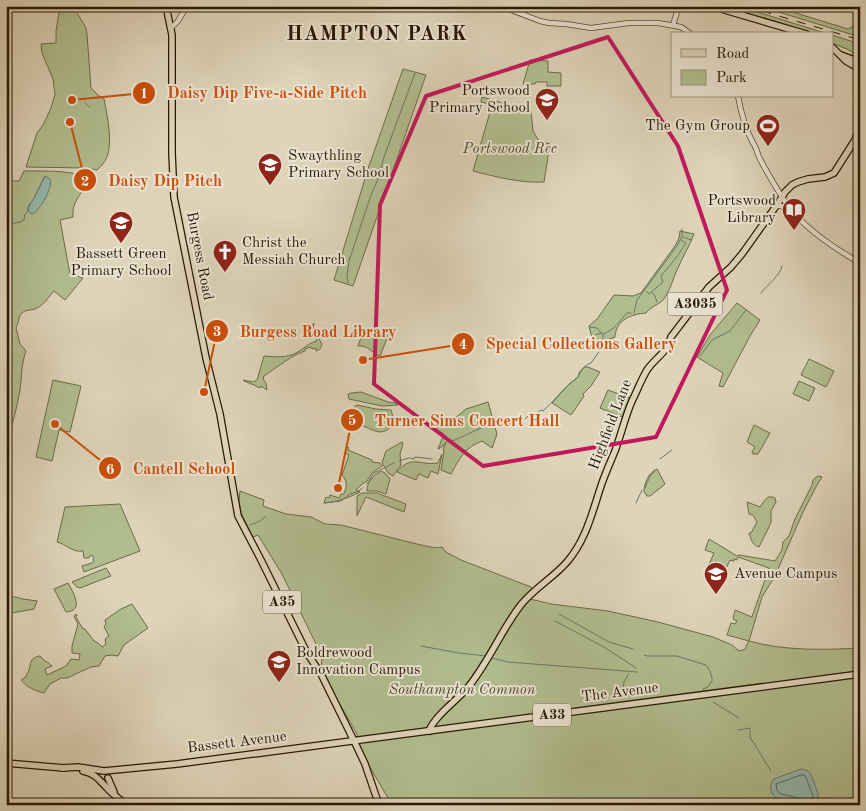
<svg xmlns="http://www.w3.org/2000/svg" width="866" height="811" font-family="'Old Standard TT',serif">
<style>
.green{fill:#b1bd8f;stroke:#6c6a48}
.water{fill:#93b8ad;stroke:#687868}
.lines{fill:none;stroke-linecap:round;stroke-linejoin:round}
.shore{stroke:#5e6857;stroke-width:1}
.stream{stroke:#687868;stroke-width:1}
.tertiary-casing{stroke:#56462f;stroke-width:6}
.primary-casing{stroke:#281701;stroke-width:8}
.tertiary{stroke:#eae3d2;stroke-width:4.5}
.primary{stroke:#ded4b9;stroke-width:5.5}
.rail{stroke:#281701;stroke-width:1;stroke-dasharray:9 9;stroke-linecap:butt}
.marked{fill:none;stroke:#c2185b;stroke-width:4;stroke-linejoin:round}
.labels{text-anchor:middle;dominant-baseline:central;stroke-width:4;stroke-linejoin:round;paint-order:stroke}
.shield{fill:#eae3d2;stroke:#625440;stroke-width:1}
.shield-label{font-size:14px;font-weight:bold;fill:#281701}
.poi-label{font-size:15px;fill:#281701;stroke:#eae3d2;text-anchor:start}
.park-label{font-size:15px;font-style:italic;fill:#51492c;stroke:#eae3d2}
.street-label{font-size:15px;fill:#281701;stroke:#eae3d2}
.district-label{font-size:20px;font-weight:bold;letter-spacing:1px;fill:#281701;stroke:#eae3d2}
.leader{fill:none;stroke:#cb4f0a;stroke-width:2}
.callout-dot{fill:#cb4f0a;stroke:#eae3d2;stroke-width:2}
.mark-label{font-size:15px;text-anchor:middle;font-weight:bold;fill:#fff}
.callout-label{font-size:16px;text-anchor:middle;font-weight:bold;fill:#cb4f0a;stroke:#eae3d2;stroke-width:4;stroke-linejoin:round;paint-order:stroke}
</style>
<rect width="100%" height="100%" fill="#ded4b9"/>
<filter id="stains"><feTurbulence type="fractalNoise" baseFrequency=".004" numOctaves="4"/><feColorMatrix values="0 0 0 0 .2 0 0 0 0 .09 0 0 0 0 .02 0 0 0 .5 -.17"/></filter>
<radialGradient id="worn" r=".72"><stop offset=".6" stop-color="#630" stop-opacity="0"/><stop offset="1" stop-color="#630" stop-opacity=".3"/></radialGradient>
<g class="green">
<path d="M60,6h13l13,22 1,6 4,54 8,8 5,3c3,16 9,42 3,58 -2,5 -6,9 -10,13l-12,-2 -59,-1 11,-34 6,-8 8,-17 4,-14 -2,-15 -11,-26 -1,-9 15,-1v-12z"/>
<polygon points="722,6 738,6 828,34 815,34"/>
<polygon points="759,6 773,6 848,29 855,25 855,19 856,20 860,37"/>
<polygon points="832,35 860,44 860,57 847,49 832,43"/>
<polygon points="530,60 548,61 548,72 561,73 561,86 547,86 547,82 536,82 535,84 523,84"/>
<polygon points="403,69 426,75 353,286 334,280 368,169"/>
<path d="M482,97c17,4 32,11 49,14l2,20 6,10 11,3 -6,38c-25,1 -47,-5 -71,-11l19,-66 -11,-3z"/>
<path d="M24,171c14,0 46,-1 58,5 2,1 4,3 6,5v2c-7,10 -17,21 -15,34l-13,3 10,54 13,4 -18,22 -11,-9c-5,5 -10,14 -17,17 -5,3 -11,1 -15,5 -4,4 -3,10 -6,15l4,16 6,7c-5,14 -4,25 -6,39 -3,19 -9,38 -14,57v-255l6,-11h7z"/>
<path d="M680,231l14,3c-5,13 -12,24 -17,36 -4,8 -6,18 -11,26 -5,9 -14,9 -20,17 -15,1 -30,7 -31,24l-11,4 -11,1 -4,-16 8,-7 17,-24 19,1 8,-3 34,-47 4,-8z"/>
<polygon points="737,303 760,320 750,336 723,387 719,386 723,373 697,357 710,335"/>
<path d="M314,323l-1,5 7,3 -1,8 3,5c-1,4 -2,6 -6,7v-3l-4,1 -1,-2 -6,2v2c-13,4 -29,17 -41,25l-1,3 3,4 1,7 -6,-4 -1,2 -6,-3 -10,-4 -1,-1 10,2 4,-2 7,-24c10,1 23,2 32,-3 8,-4 12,-10 21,-12l-8,-13z"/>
<path d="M376,330l12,6 -8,20c-8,-3 -12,-11 -22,-10l5,-14 4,2 2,-3h3l2,2z"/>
<polygon points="809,359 834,371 826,387 801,375"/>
<polygon points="584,367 588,367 600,372 591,386 583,394 584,396 571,415 552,403 568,385 578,377 579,373"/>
<polygon points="53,380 81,386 70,432 59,430 52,461 36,457"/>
<polygon points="799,381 815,388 809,401 793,394"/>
<polygon points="608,390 630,398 622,417 600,408"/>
<polygon points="361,392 388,402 396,403 398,405 382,406 349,399 348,394 352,393"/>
<path d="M488,402l9,32 -5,14 -10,-7c-17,6 -23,18 -31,33l-10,-4 3,-19 -1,-2 3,-6 -8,6 6,-15 -9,-5 18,-9 13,-11z"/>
<path d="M357,405l19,4 15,1c4,10 2,20 -10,22 -5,0 -11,-3 -15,-5 -4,-1 -9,-2 -11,-5 -2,-5 -1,-11 0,-16z"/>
<polygon points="754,425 770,433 758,454 753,454 752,452 755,447 747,442"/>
<polygon points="402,442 403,444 400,454 401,465 393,476 388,473 382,463 386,451"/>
<path d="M348,447l1,1 -1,2 24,10v2l8,1 2,3 -10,7 -5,8 -5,3 -6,6 4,2c-12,6 -23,10 -36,11l2,-6 3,1 1,-3 9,3 2,-4h3c3,-8 4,-12 -2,-19l7,-20 -4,-2 1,-5z"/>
<path d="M442,454l-4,20 -7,-3 -3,7 -9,-4 -3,6 -19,-8c15,-18 22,-6 41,-9z"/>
<path d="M657,469l8,15 -1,1 -14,11h-3l-3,-4c0,-9 5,-20 13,-23z"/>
<path d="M381,471l4,2 5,6 -4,15 -9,-3h-10c0,-9 6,-16 14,-20z"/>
<path d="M818,476l4,1 -5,8 -14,27 -28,64 -13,21 -13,44c36,10 74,9 111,7v157h-468l-25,-43 -8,-19 -2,-9 -23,-40 -13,-28 1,-7 -6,-15 -34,-70 -24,-39 -5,2 -12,-24 -2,-12 1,-10 24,9 -1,6 23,8 25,3 14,7 16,1 80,20c7,1 14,4 21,2l4,5 15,8 70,27 1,3 -7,6 5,3 21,5 57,7 50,11 55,15 19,8 7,6 7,-2v-3l3,-5 -22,-6 4,-12 4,1 2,-3 -4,-2 2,-9 17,7 17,-49 -31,-11 -1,3 -3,-1v2l-4,-1 -7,15 3,2 -3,5 -16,-7 -2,-1 9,-21 -9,-3 4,-11 28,17 2,-1 36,6 7,-11 1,-8 6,-6 6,-17 18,-36 -1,-1 3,-4z"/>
<polygon points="362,493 377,493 406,504 404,512 366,497 357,516 357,496"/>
<path d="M768,497h4l3,1 1,4 -5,9v11l-2,5 -10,20c-7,-2 -8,-8 -10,-14h2l6,-11 -4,-7 -4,-1 -2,-12 13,5 5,-7z"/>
<path d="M120,504l20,47 -56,21 -2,-6 10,-3 2,-2 -1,-2 1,-2 -4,-2 -1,3h-5l-1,-7c-10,2 -17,-7 -26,-9l8,-35z"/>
<polygon points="106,568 111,576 80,588 77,587 72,582"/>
<path d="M68,583c5,9 17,28 -2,29l-12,-23z"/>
<polygon points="6,593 7,595 23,599 37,601 34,609 6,614"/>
<path d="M132,604l16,24 -24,17 -6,11 -6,-1 -7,1 -6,10 -8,1 -24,11h-6l-11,6 -6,9c-9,-2 -17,-6 -23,-13l5,-3v-2c7,-7 0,-17 14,-19 3,5 9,6 12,10l-7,3 2,6 19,-9 5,-7 8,1 1,-6 -8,-1v-7l6,-22 -4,-8 2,-2 1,1 -1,2 7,12h2l9,12 4,2 4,4 4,-3 -1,-5 4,-3 -5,-9 2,-3 -1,-4 16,-11z"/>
</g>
<g class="water">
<path d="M45,176l5,3c3,8 -9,31 -18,35l-4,-3v-3l5,-8z"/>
<path d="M801,769c9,1 10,6 13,13 1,5 5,11 4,16 0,2 -2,4 -4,6 -6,2 -35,-3 -39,-7 -3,-3 -3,-4 -4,-7 -1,-5 0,-7 3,-11z"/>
</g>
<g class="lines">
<path class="shore" d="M801,805c-1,-11 -14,-8 -22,-12l-2,-3 -1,-6 25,-9h4l8,21 -3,9"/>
<g class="stream">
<polyline points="85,103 89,107"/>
<polyline points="34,198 44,178"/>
<polyline points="6,225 20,222 24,220 25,214 28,211 28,208 30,203"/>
<polyline points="683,237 691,240"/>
<polyline points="348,283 347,275 349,261 371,195 378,179 384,157 415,73"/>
<polyline points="646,291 649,294 663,282 661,276 676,258 686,243 681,240"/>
<polyline points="652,292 655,296 657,302"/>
<path d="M761,293c7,-9 19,-17 21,-27"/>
<polyline points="634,313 637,300 677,246 682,236 682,229"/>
<polyline points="590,327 597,328 602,334"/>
<polyline points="595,335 601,333"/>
<path d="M603,340v-6c10,-3 17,-13 24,-21h4"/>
<polyline points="700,356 712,340 730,331 746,310"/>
<polyline points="671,408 671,407 672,406 679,393 678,387"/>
<path d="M439,449l9,-8 7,-1 26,-12 44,-9 6,-6 3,2 7,-5 2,1c9,-8 17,-18 25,-26 3,-3 7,-5 10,-8 3,-6 6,-12 13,-14l8,-11"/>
<polyline points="660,459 672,450"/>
<polyline points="399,461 409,458 414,459 415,457 432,459"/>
<polyline points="367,484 374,473 394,463"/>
<polyline points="645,488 650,476 655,471"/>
<polyline points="324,503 341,501 350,494 359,491 362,488"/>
<polyline points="636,503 642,490"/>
<polyline points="250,525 260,521 266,516"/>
<polyline points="559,614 609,642 633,649"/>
<polyline points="555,621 604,647 636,668"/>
<polyline points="421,646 459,653 486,656"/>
<polyline points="644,655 647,656 677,656 706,665 710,671 712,678 712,681 708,687 703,689 704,690"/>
<polyline points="492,658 508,662 637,672"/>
<polyline points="622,698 624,682 629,673"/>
<polyline points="713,702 739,718"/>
<polyline points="738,730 750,728 750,737 771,771"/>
<polyline points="785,805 785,803"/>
</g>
<defs>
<g id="tertiary">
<polyline points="501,6 540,21 549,23 566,24 591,28 629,23 658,23 681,27 691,34"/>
<polyline points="673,25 679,6"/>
<polyline points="171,28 178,21 187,6"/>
<path d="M738,96c3,17 7,32 15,47 3,4 4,9 6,14 7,14 15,27 23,40 18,29 49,49 78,66"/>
<polyline points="776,206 781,206 791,210"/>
</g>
<g id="primary">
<polyline points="166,6 172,35 172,153 174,197 206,358 220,414 238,516 261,560 307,653 321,674 356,745 365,764 379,805"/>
<polyline points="711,6 806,34"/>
<polyline points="859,6 860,9"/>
<polyline points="832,47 846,61 860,69"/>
<polyline points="841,55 860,62"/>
<path d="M429,731c6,-16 29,-31 40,-45 20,-25 32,-55 51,-80 13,-17 33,-28 47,-44 19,-22 25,-49 34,-76 4,-12 9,-23 14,-35 6,-16 10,-34 17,-50 5,-10 9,-21 15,-31 8,-12 21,-18 24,-33l38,-50 22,-20 11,-13 37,-52 6,-10 7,-7 6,-3 10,-3 17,-2 9,-4 21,-33 5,-13"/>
<polyline points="6,763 64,768"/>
<polyline points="62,768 78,767 104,771 177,764 860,674"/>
<path d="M83,771c13,3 15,8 24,17 5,6 13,11 19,17"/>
<polyline points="108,778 114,792"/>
</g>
</defs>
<use href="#tertiary" class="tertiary-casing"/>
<use href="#primary" class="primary-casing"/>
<use href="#tertiary" class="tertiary"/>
<use href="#primary" class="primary"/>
<polyline class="rail" points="745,6 860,40"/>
</g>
<path class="marked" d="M608,37l70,109 49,144 -71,147 -173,29 -109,-82 6,-179 46,-109z"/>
<defs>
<symbol id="school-pin" viewBox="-11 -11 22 30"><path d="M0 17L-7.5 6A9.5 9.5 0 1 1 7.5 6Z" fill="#8f2418" stroke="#eae3d2"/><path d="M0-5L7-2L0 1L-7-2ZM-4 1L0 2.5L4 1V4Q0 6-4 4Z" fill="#fff"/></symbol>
<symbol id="stadium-pin" viewBox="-11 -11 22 30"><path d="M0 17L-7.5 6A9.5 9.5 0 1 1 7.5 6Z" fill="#8f2418" stroke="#eae3d2"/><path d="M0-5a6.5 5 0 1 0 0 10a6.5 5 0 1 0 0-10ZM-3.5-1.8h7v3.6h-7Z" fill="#fff"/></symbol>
<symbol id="library-pin" viewBox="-11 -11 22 30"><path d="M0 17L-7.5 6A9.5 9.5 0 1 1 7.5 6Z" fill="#8f2418" stroke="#eae3d2"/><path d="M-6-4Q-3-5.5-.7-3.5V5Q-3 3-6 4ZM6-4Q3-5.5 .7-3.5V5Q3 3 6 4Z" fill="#fff"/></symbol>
<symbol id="church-pin" viewBox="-11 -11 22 30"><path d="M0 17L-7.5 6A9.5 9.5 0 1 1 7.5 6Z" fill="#8f2418" stroke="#eae3d2"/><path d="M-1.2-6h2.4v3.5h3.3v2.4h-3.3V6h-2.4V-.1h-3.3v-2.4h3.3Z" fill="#fff"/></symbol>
<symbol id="university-pin" viewBox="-11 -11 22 30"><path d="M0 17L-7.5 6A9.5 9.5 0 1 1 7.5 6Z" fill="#8f2418" stroke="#eae3d2"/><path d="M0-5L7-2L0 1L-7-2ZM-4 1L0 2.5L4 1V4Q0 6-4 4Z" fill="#fff"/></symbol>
</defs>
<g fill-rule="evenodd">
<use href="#school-pin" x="533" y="86" width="28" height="38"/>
<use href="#stadium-pin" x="754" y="112" width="28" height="38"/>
<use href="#school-pin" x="256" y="151" width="28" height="38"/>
<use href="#library-pin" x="780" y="196" width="28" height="38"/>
<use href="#school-pin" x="107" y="209" width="28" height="38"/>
<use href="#church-pin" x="211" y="238" width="28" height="38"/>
<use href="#university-pin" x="702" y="560" width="28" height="38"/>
<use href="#university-pin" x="265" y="648" width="28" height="38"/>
</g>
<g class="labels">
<g class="shield">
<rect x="667.5" y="292.5" width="55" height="23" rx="4"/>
<rect x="263" y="590.5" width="38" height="23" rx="4"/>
<rect x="533" y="703.5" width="38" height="23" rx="4"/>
</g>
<g class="shield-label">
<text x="695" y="304">A3035</text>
<text x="282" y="602">A35</text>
<text x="552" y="715">A33</text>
</g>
<g class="poi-label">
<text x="530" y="91" text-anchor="end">Portswood<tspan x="530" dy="17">Primary School</tspan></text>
<text x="750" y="126" text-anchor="end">The Gym Group</text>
<text x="288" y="156">Swaythling<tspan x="288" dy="17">Primary School</tspan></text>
<text x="776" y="201" text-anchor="end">Portswood<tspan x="776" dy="17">Library</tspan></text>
<text x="242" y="243">Christ the<tspan x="242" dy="17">Messiah Church</tspan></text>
<text x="121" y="254" text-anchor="middle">Bassett Green<tspan x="121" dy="17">Primary School</tspan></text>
<text x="734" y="574">Avenue Campus</text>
<text x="296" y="653">Boldrewood<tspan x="296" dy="17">Innovation Campus</tspan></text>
</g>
<g class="park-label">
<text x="510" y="149">Portswood Rec</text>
<text x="462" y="690">Southampton Common</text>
</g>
<g class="street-label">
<text transform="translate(199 256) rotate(79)">Burgess Road</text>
<text transform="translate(611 425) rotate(-69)">Highfield Lane</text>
<text transform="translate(620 693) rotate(-7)">The Avenue</text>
<text transform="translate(237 743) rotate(-7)">Bassett Avenue</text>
</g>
<g class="district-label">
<text x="377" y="35">HAMPTON PARK</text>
</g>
</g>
<path class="leader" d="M72 100L144 93M70 122L85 180M204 392L217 331M363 360L463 344M338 488L352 420M55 424L110 468"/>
<g class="callout-dot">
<circle cx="72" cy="100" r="5"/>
<circle cx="70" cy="122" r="5"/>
<circle cx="204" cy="392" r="5"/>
<circle cx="363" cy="360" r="5"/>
<circle cx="338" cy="488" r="5"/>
<circle cx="55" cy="424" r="5"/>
<circle cx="144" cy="93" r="12"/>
<circle cx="85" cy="180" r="12"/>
<circle cx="217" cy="331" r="12"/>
<circle cx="463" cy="344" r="12"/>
<circle cx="352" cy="420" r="12"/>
<circle cx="110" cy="468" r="12"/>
</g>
<g class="mark-label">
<text x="144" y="98">1</text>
<text x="85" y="186">2</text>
<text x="217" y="336">3</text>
<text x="463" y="349">4</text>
<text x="352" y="425">5</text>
<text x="110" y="474">6</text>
</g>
<g class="callout-label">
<text x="267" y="98">Daisy Dip Five-a-Side Pitch</text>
<text x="165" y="186">Daisy Dip Pitch</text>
<text x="318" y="337">Burgess Road Library</text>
<text x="581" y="349">Special Collections Gallery</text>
<text x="467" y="426">Turner Sims Concert Hall</text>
<text x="184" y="474">Cantell School</text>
</g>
<rect width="866" height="811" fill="none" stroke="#ded4b9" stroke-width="25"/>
<rect x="8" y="8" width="851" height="796" fill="none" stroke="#281701" stroke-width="2.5"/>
<rect x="12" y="12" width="841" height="786" fill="none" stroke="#281701"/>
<rect x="671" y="32" width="162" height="65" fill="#eae3d2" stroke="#9c917e"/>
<rect x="681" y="49" width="25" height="8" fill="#ded4b9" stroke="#9c917e"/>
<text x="716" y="58" font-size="15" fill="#281701">Road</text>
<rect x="681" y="70" width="25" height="15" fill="#b1bd8f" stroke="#9c917e"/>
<text x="716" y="82" font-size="15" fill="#281701">Park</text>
<rect width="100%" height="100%" filter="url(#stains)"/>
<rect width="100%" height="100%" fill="url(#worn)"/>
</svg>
